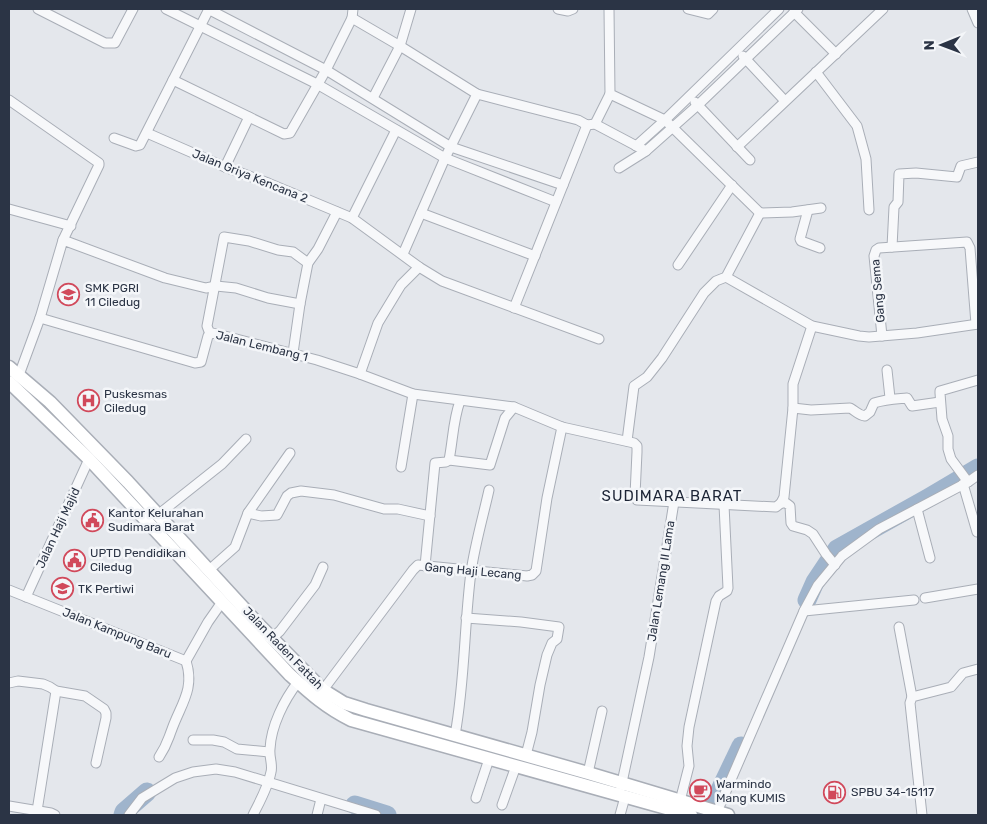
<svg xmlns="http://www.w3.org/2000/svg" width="987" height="824" font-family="Rubik,sans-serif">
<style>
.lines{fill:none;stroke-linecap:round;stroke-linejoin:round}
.river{stroke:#9fb4cc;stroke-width:19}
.street-casing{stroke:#a9aeb7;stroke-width:11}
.secondary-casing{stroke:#a9aeb7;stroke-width:15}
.street{stroke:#f7f8fa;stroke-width:9}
.secondary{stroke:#fff;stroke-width:12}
.labels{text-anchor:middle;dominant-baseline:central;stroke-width:5;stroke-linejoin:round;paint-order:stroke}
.street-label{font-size:12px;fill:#2b3445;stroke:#f4f6f9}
.poi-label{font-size:12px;fill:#2b3445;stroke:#f4f6f9;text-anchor:start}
.quarter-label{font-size:15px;letter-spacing:1px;fill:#1d2536;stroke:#f4f6f9}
</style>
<rect width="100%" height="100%" fill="#e4e7ec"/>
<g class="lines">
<g class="river">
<polyline points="968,474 978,468"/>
<polyline points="807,600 815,582 837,549 928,498 962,478"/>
<polyline points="355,805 387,815"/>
<polyline points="123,815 124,812 147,792"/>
<polyline points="708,815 741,746"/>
</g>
<defs>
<g id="street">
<polyline points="38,9 105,43 115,43 133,9"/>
<polyline points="166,9 317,84 445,158 556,202"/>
<polyline points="208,9 326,70 451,147 563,185"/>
<polyline points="558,9 568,11 573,9"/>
<polyline points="609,9 610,94 665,120 760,213 792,212 821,208"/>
<polyline points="688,9 708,14 713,9"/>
<polyline points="972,9 978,23"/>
<polyline points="794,12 836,54"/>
<polyline points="352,18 400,46 477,94 578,120 587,125 595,124 646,151"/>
<polyline points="743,56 785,101"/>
<polyline points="816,72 857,126 866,159 869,210"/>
<polyline points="173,80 284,134 290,133 326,70 352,18 353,9"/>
<polyline points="373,98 400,46 411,9"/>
<polyline points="9,100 99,163 99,165 63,240"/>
<polyline points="695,102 750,160"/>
<polyline points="595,124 610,94"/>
<polyline points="147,133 225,167 268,183 352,218 419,267 442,281 599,339"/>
<polyline points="114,138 136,146 140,145 209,9"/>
<polyline points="636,146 665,120 779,9"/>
<polyline points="737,147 883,9"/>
<polyline points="225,167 249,117"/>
<polyline points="619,168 646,151 699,104 798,9"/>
<polyline points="9,209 71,226"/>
<polyline points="808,210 800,239 801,241 820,248"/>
<polyline points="421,213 535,256"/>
<polyline points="352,218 396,130"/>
<polyline points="892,247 894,207 898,202 899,174 916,173 957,177 961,166 978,162"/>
<polyline points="403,254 445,158 477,94"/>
<polyline points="678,265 732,185"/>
<polyline points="726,277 812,326 859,336 869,337 917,333 978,324"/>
<polyline points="514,308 587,125"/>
<polyline points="40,318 63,240 165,278 206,288 216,286 236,288 268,298 300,304"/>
<polyline points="210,334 207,326 224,237 249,241 278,250 293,252 308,263"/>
<polyline points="882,336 874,256 876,250 879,248 967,242 970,248 976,324"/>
<polyline points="293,353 300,304 308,263 318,249 337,212"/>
<polyline points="887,370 890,398"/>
<polyline points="360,374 378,323 401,285 419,267"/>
<polyline points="19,375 40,318 195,363 201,362 208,336 212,333 221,335 317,360 360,374 413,394 514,407 562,427 634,443 637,446 637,452 635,495 637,500 776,507 781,503 784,497 793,408 793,384 812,326"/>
<path d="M793,408l18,2 39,-2c6,3 8,7 15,8l5,-4 4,-9c12,-4 21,-4 33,-5l5,8 28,-4"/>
<polyline points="627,441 634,386 647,377 662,358 704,293 716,281 726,277 760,213"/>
<polyline points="449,460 490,465 505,418 514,407"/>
<polyline points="401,467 413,394"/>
<polyline points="968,482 951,459 948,449 948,436 942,419 940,393 940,391 978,380"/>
<polyline points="963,484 977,532"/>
<polyline points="781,503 786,503 790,506 791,523 793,526 807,530 813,534 826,554 835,565"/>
<polyline points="917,509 930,558"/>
<polyline points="248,513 261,516 277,515 287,496 291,493 301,491 334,495 384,509 398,509 430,516"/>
<polyline points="159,514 222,464 246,439"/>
<path d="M425,566l10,-103 11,-1 3,-2c4,-20 4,-40 11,-59"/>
<polyline points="209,570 235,547 248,513 290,453"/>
<polyline points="9,590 186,661"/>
<polyline points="26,597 89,459"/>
<polyline points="925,598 978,589"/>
<polyline points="804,611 914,600"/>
<polyline points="466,618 521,622 559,627 557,639 552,643 547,655 540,685 532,732 526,755"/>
<polyline points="899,627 912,697"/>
<polyline points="272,638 280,631 315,585 323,567"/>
<polyline points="186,661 208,622 222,602"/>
<polyline points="9,683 18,681 43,684 50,687 56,691 85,696 104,709 106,713 106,718 96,763"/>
<polyline points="323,690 413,570 418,565 527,576 532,575 536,571 547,498 562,427"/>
<path d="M455,735c10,-54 9,-109 16,-163 4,-28 12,-55 18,-82"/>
<polyline points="193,740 213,740 224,742 237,749 269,752"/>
<path d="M159,757c8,-12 8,-15 13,-28 9,-25 23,-40 14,-68"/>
<polyline points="588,773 602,711"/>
<polyline points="621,787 649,657 674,502"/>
<polyline points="476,798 489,759"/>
<polyline points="680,801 689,766 687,746 689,727 716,601 719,596 727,591 728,588 724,505"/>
<polyline points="502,805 516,766"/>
<polyline points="9,806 51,813 55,815"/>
<polyline points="37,811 56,691"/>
<polyline points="717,812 804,611 818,585 842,556 879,529 968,482 978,475"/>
<polyline points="129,815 142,798 175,778 193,772 216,769 235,772 376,815"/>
<path d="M253,815c7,-14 15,-28 18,-43 2,-7 -2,-15 -1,-23 1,-23 14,-49 28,-67"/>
<polyline points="317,815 321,799"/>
<polyline points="620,815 625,797"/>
<polyline points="922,815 910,703 912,697 951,687 963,673 978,669"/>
</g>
<g id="secondary">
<polyline points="9,367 50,402 128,482 259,625 323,690 344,703 366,710 588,773 728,815"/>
<path d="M9,382l80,77 200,215c21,19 36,33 62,46l340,95"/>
</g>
</defs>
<use href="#street" class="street-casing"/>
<use href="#secondary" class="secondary-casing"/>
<use href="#street" class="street"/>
<use href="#secondary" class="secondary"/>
</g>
<defs>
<symbol id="school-ring" viewBox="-11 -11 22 22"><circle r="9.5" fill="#f4f6f9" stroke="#d1495b" stroke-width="1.5"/><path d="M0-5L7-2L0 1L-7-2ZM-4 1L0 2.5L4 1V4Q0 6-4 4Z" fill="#d1495b"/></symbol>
<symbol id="hospital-ring" viewBox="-11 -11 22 22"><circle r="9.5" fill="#f4f6f9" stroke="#d1495b" stroke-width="1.5"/><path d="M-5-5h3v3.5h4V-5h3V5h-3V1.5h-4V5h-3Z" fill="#d1495b"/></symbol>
<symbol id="civic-ring" viewBox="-11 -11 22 22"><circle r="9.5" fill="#f4f6f9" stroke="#d1495b" stroke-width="1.5"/><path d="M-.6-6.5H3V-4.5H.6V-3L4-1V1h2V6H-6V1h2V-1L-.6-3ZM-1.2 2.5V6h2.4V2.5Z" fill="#d1495b"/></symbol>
<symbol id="cafe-ring" viewBox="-11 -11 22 22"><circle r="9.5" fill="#f4f6f9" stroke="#d1495b" stroke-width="1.5"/><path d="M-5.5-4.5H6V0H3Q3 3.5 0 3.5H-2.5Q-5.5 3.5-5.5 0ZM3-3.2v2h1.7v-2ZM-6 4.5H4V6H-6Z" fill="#d1495b"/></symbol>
<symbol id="fuel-ring" viewBox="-11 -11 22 22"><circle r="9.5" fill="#f4f6f9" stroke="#d1495b" stroke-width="1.5"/><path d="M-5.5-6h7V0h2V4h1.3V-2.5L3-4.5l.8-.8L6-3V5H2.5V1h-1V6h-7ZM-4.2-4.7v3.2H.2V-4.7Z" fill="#d1495b"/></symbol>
</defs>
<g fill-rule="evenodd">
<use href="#school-ring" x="56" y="282" width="25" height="25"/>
<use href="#hospital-ring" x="76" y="388" width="25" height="25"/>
<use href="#civic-ring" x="80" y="508" width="25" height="25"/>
<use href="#civic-ring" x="62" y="548" width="25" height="25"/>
<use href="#school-ring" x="50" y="576" width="25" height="25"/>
<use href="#cafe-ring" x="688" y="778" width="25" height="25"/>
<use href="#fuel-ring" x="822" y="780" width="25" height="25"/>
</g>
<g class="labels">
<g class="street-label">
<text transform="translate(250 176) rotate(22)">Jalan Griya Kencana 2</text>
<text transform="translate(878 291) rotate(-95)">Gang Sema</text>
<text transform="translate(262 346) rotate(14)">Jalan Lembang 1</text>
<text transform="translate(58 528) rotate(-65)">Jalan Haji Majid</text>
<text transform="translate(473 571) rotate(5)">Gang Haji Lecang</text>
<text transform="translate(661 581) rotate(-81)">Jalan Lemang II Lama</text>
<text transform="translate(117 633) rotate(22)">Jalan Kampung Baru</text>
<text transform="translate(283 648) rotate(46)">Jalan Raden Fattah</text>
</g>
<g class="poi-label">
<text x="85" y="288">SMK PGRI<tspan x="85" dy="14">11 Ciledug</tspan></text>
<text x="104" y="394">Puskesmas<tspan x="104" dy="14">Ciledug</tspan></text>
<text x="108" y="513">Kantor Kelurahan<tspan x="108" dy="14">Sudimara Barat</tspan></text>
<text x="90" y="553">UPTD Pendidikan<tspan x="90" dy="14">Ciledug</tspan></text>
<text x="78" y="589">TK Pertiwi</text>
<text x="716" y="784">Warmindo<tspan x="716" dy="14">Mang KUMIS</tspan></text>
<text x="851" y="792">SPBU 34-15117</text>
</g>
<g class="quarter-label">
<text x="672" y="496">SUDIMARA BARAT</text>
</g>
</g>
<rect width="987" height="824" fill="none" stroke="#2b3445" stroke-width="20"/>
<g transform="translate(942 45) rotate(269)" stroke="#f4f6f9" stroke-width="4" paint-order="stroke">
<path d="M0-4L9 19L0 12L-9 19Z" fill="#2b3445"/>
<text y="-8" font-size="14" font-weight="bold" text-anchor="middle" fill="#2b3445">N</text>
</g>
</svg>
